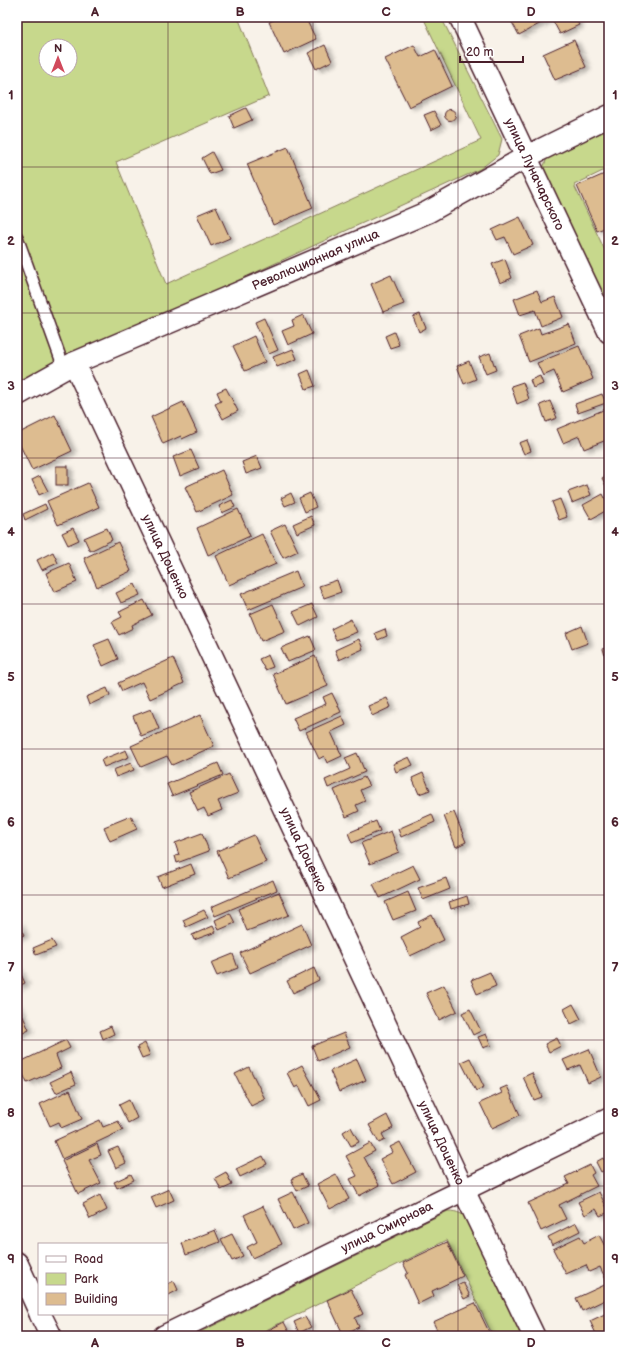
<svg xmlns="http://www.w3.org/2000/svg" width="626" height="1353" font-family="'Balsamiq Sans',sans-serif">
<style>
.green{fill:#c7d88c;stroke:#887c5c;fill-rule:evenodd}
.building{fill:#ddbc90;stroke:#4a1f2b;filter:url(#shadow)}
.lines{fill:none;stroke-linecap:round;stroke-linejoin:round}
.service-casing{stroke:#4a1f2b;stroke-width:14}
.minor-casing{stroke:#4a1f2b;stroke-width:24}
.service{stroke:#fff;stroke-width:11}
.minor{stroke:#fff;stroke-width:21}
.grid{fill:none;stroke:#4a1f2b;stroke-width:1;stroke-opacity:0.55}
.labels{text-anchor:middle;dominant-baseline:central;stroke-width:3;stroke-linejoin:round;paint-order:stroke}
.street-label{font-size:13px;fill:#4a1f2b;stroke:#fff}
.neatline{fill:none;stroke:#4a1f2b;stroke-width:1.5}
.grid-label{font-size:13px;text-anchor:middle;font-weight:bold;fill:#4a1f2b}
</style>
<defs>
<filter id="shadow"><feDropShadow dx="4.5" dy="2.5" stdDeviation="2" flood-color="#0004"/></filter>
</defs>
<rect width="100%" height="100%" fill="#f8f2e9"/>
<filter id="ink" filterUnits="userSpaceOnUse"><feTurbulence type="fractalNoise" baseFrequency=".025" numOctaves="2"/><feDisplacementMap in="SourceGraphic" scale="8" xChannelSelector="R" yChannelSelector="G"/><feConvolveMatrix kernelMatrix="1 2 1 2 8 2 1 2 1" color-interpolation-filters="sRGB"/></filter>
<g filter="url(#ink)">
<g class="green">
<path d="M17,17h221l31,79 -153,66 50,122 315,-144 -58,-123h18l61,122 -4,16 -18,14 -419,193 -44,23zM46,46h24v24h-24z"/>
<polygon points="609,129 609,168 574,185 609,259 609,316 543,168 547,158"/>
<path d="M448,1211c10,0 14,3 22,9l56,116h-33l-46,-96 -193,96h-62z"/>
</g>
<g class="building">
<polygon points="280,17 305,17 316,39 284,54 269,22"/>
<polygon points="509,17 552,17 519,35"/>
<polygon points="560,17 575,17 579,25 560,34 553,21"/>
<polygon points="574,40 586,67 555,80 543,54"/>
<polygon points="325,45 332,61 316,69 308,53"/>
<polygon points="414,45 420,57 435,50 452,86 409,107 385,59"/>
<polygon points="246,108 252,120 234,128 229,116"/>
<circle cx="450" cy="115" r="5.5"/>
<polygon points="434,111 441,125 431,130 424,115"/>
<polygon points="288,147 313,208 273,225 247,164"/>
<polygon points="212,152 221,170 210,174 202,158"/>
<polygon points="609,172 609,215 605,217 609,226 597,231 577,186"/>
<polygon points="216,207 230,238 211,246 197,215"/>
<polygon points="520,217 533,245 513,254 505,237 497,240 492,230"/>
<polygon points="505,259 512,278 500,283 492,264"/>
<polygon points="391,275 404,304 383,312 371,284"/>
<polygon points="537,290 542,302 555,297 563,317 541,326 535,310 520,315 514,299"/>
<polygon points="420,314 426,328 419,332 413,317"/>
<polygon points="303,315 312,334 288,345 282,331 294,326 292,320"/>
<polygon points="264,318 278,350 269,354 255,322"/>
<polygon points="569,324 576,343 529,362 519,336 539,328 541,334"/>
<polygon points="394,332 399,345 390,348 385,336"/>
<polygon points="254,336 265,362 245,371 233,346"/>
<polygon points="579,346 593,379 563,392 554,371 543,376 537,363"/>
<polygon points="293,349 297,359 277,367 273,357"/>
<polygon points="490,353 496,370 486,374 479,357"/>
<polygon points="469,361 476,379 464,384 457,366"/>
<polygon points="309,370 315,386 306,389 300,374"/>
<polygon points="540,376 543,384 533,388 530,380"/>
<polygon points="523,382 529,399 517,404 511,386"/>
<polygon points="226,388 238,411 223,419 215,404 221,401 217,392"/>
<polygon points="602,394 606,403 578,413 575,404"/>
<polygon points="550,401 557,418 546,422 540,405"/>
<polygon points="183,402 197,432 182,439 181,436 163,444 151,417"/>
<polygon points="608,408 609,439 584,449 579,436 563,443 557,429"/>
<polygon points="55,415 72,451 32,470 17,439 17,434"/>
<polygon points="527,440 531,451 524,454 519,443"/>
<polygon points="191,450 199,468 180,476 173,457"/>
<polygon points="257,456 262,468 246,474 242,462"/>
<rect x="56" y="466" width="12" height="19"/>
<polygon points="222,470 233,495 197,512 185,487"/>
<polygon points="609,474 609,492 602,478"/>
<polygon points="40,476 48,491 39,495 32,480"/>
<polygon points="88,483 99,507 58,525 47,501"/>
<polygon points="587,485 591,495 572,503 568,492"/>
<polygon points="291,493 295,502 285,506 281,498"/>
<polygon points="310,493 316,507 305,512 299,498"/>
<polygon points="603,494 609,506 609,509 591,519 583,505"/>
<polygon points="560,499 567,517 559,520 552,502"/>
<polygon points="232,500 235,507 222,513 219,506"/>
<polygon points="45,504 47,509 25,520 23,514"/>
<polygon points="238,509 250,536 208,555 197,528"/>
<polygon points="311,516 315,525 297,533 293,524"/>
<polygon points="285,524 298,551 283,558 270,531"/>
<polygon points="73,528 79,540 68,545 62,533"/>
<polygon points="107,528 112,540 90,551 84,538"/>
<polygon points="262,534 276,564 229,585 216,556"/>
<polygon points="118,542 131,571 97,587 84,558"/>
<polygon points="53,552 58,563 42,570 37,560"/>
<polygon points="69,563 77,582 54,592 46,573"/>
<polygon points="296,571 302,587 248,610 241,594"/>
<polygon points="337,580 341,592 324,598 319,586"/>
<polygon points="135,584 140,595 121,603 116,593"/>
<polygon points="144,600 152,615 132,625 133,628 119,635 112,622 122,617 119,612"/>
<polygon points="273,604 285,631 261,641 250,614"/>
<polygon points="312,604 318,617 300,626 293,612"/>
<polygon points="351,619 357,632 336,640 331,629"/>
<polygon points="582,626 588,643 572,649 566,633"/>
<polygon points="385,629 387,636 378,640 375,633"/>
<polygon points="310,636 316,650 288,662 281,648"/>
<polygon points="109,639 118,659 103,666 94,645"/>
<polygon points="359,639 363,649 339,660 335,650"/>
<polygon points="609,647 609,658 606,659 603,649"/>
<polygon points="268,655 273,667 265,670 259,659"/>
<polygon points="315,656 328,686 286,704 273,674"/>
<polygon points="173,658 184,683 150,699 142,682 122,691 118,683"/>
<polygon points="107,688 110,695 89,705 86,697"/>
<polygon points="332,693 341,712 299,731 293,718 326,704 323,697"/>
<polygon points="387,698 391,707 372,716 368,706"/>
<polygon points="151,709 159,729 141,736 133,716"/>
<polygon points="200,715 214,746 172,765 167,756 141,767 131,746"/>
<polygon points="342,716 346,725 331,732 342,756 327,763 324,756 319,759 306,732"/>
<polygon points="126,750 129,757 104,767 101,760"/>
<polygon points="357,753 365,772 328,788 325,780 350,769 345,758"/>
<polygon points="409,757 413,765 396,772 393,764"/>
<polygon points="131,763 134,770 116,777 113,770"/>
<polygon points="218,763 223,775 172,796 167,784"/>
<polygon points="423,773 430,790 419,794 412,778"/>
<polygon points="229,774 238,793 218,801 222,810 208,816 204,808 198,811 189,792"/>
<polygon points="364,777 369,786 360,790 365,801 356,805 359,811 346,817 334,790"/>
<polygon points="454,812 466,842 456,847 444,816"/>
<polygon points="432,814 435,822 401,837 398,829"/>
<polygon points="131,816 137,829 110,841 104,827"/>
<polygon points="376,821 380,831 352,843 348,833"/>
<polygon points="391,831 399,852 370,864 361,843"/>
<polygon points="202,833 209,851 177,863 175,856 179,855 175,843"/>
<polygon points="254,835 266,862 229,878 217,851"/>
<polygon points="191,864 195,874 162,887 158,877"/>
<polygon points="413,865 420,879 380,898 373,884"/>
<polygon points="446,878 450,889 423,900 418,888"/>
<polygon points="273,880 277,890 215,916 211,907"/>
<polygon points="279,892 289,915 247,931 238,909"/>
<polygon points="408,892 416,911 393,920 385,902"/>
<polygon points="467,896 469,904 451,909 449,902"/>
<polygon points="204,910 208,917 186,927 183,920"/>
<polygon points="230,913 235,923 219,930 215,920"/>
<polygon points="432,915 444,940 410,956 401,937 420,927 418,922"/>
<polygon points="18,922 24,935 17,938 17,923"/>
<polygon points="302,924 311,945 250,973 240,953"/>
<polygon points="213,926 216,932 194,940 192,935"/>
<polygon points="52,940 56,947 36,955 33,948"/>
<polygon points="233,954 238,968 217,976 211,963"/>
<polygon points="17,966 25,983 17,987"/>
<polygon points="314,968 319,980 293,993 287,981"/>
<polygon points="490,972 496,986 477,994 471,980"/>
<polygon points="444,985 457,1011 439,1020 426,993"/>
<polygon points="17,1003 29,1030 17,1036"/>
<polygon points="573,1004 581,1019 571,1024 564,1009"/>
<polygon points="470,1009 481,1031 473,1035 462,1013"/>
<polygon points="111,1026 114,1034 103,1039 100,1031"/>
<polygon points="344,1033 350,1047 318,1061 312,1046"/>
<polygon points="486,1034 491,1045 483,1048 478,1037"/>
<polygon points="557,1038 561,1046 549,1052 545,1044"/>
<polygon points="66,1040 70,1048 56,1055 61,1068 27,1083 18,1063"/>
<polygon points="145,1043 150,1055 142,1058 137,1047"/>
<polygon points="589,1049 601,1077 588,1083 580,1065 568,1070 563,1060"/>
<polygon points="470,1058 484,1087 476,1091 461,1062"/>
<polygon points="357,1059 366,1080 339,1092 330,1071"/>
<polygon points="302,1065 321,1100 309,1106 299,1086 295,1088 287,1073"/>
<polygon points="249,1067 265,1099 251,1106 235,1074"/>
<polygon points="71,1072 76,1084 56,1093 50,1082"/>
<polygon points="532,1073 542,1097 534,1100 523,1077"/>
<polygon points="507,1086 520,1115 492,1128 480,1103 502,1093 500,1089"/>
<polygon points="70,1090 82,1119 61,1128 59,1122 50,1126 40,1104"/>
<polygon points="129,1100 137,1118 128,1123 119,1105"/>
<polygon points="387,1115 393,1128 382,1134 385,1140 379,1143 369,1125"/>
<polygon points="100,1120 103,1127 118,1121 123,1130 62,1159 54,1141"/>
<polygon points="351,1127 359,1142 351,1146 343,1132"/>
<polygon points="400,1142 416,1172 393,1184 380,1159 393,1152 390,1147"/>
<polygon points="370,1143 375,1151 364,1157 379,1185 359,1196 350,1179 357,1176 346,1156"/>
<polygon points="97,1144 101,1155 89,1160 101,1183 78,1194 62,1161"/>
<polygon points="118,1147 126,1163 116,1168 108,1151"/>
<polygon points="263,1156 267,1164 240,1177 236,1169"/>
<polygon points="603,1158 609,1168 601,1172 596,1162"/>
<polygon points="590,1165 594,1173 591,1175 597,1186 559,1205 566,1219 541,1231 528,1203 569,1184 565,1177"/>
<polygon points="226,1172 232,1185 221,1190 215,1178"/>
<polygon points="131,1174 134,1180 117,1188 114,1182"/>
<polygon points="302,1174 308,1186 297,1191 291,1179"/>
<polygon points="336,1174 349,1199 330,1209 317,1184"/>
<polygon points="169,1189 174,1200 156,1208 151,1197"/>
<polygon points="293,1192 308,1223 293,1230 278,1199"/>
<polygon points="599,1192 609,1212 600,1216 596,1209 585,1215 578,1202"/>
<polygon points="100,1195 107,1210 90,1219 83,1204"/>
<polygon points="263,1206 282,1244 252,1258 247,1247 257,1242 244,1215"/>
<polygon points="576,1223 580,1231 552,1245 548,1237"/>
<polygon points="215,1230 220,1242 186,1255 182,1243"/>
<polygon points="232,1234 243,1256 232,1261 221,1239"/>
<polygon points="599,1235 609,1254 609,1281 607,1282 600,1267 589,1272 586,1265 566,1274 553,1249 580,1236 584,1243"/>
<polygon points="447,1242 463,1276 432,1291 434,1296 418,1304 405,1275 408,1273 403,1263"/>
<polygon points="174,1281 178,1290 167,1296 167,1284"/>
<polygon points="463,1282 470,1296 464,1299 457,1285"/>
<polygon points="609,1283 609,1298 582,1311 576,1298"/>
<polygon points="351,1289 363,1314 355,1318 359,1327 343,1334 327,1300"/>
<polygon points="475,1303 491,1336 440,1336 433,1322"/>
<polygon points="609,1312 609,1334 604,1336 597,1336 590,1321"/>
<polygon points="305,1317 311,1327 299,1333 294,1322"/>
<polygon points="284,1322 291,1336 265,1336 263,1333"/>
</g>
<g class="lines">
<defs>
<polyline id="service" points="17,237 64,368"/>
<g id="minor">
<path id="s1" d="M460,17l149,315"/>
<path id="s2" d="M74,363l390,828 70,145"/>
<path id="s3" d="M17,395l57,-32 354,-151 98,-55 83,-41"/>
<polyline points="17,1263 39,1311"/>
<polyline points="40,1314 51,1336"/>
<path id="s4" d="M164,1336l445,-217"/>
</g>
</defs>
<use href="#service" class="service-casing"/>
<use href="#minor" class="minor-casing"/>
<use href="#service" class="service"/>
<use href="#minor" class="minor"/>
</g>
</g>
<path class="grid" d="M168,17v1319M313,17v1319M458,17v1319M17,167h592M17,313h592M17,458h592M17,604h592M17,749h592M17,895h592M17,1040h592M17,1186h592"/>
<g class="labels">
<g class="street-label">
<text stroke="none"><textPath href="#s1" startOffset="174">улица Луначарского</textPath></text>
<text stroke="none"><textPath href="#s3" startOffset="328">Революционная улица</textPath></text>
<text stroke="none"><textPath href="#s2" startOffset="214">улица Доценко</textPath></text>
<text stroke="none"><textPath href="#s2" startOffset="538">улица Доценко</textPath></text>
<text stroke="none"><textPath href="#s2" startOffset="862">улица Доценко</textPath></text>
<text stroke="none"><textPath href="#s4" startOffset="248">улица Смирнова</textPath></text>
</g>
</g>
<rect width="626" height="1353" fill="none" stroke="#fff" stroke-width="44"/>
<rect x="38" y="1243" width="130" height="72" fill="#ffffff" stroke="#b7a5aa"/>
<rect x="46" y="1256" width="20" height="6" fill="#ffffff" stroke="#b7a5aa"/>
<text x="74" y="1263" font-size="12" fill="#4a1f2b">Road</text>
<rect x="46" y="1273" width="20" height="12" fill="#c7d88c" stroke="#b7a5aa"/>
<text x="74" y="1283" font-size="12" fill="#4a1f2b">Park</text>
<rect x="46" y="1293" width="20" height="12" fill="#ddbc90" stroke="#b7a5aa"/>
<text x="74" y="1303" font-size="12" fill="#4a1f2b">Building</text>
<g transform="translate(58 58)"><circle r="19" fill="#ffffff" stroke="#b7a5aa"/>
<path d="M0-3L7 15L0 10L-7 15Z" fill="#d1495b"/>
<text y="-6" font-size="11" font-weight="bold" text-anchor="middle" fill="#4a1f2b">N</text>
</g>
<path d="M460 56v6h63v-6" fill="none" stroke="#4a1f2b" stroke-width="2"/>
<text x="466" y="56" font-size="12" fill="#4a1f2b" stroke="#ffffff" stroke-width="3" paint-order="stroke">20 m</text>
<rect x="22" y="22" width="582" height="1309" class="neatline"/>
<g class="grid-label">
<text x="95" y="16">A</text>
<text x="240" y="16">B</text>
<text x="386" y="16">C</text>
<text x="531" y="16">D</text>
<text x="11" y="99">1</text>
<text x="615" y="99">1</text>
<text x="11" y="245">2</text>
<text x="615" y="245">2</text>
<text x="11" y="390">3</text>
<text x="615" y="390">3</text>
<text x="11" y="536">4</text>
<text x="615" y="536">4</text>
<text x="11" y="681">5</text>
<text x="615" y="681">5</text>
<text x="11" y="826">6</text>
<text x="615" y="826">6</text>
<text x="11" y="972">7</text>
<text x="615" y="972">7</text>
<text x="11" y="1117">8</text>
<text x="615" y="1117">8</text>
<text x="11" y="1263">9</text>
<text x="615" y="1263">9</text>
<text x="95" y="1347">A</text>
<text x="240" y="1347">B</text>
<text x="386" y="1347">C</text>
<text x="531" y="1347">D</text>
</g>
</svg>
